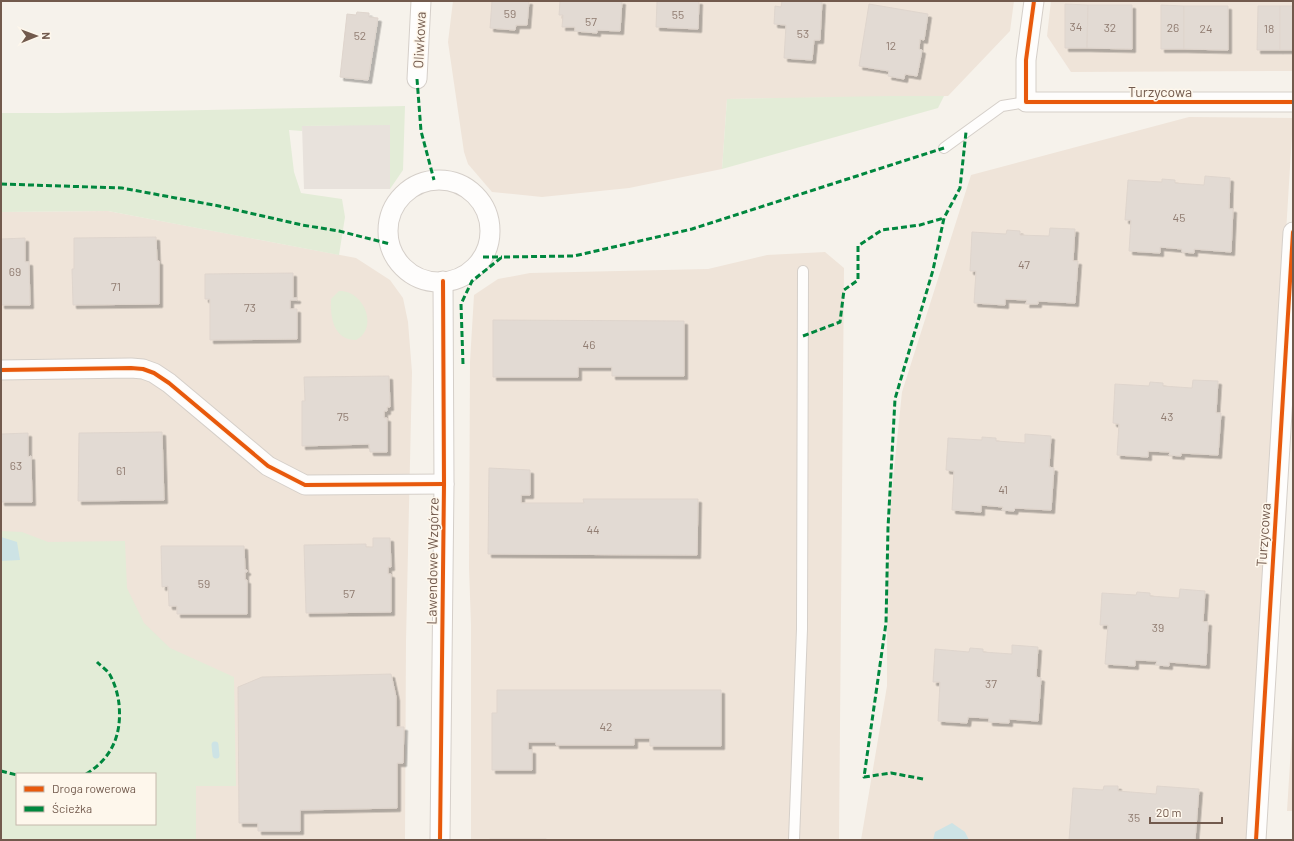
<svg xmlns="http://www.w3.org/2000/svg" width="1294" height="841" font-family="Barlow,sans-serif">
<style>
.residential{fill:#efe4d9;fill-rule:evenodd}
.industrial{fill:#e8e2dc}
.green{fill:#e3ecd7;fill-rule:evenodd}
.water{fill:#cde3e5}
.lines{fill:none;stroke-linecap:round;stroke-linejoin:round}
.stream{stroke:#cde3e5;stroke-width:7}
.building{fill:#e2dad3;stroke:#dfd5cd;filter:url(#shadow)}
.lane-casing{stroke:#d5cfc9;stroke-width:12}
.street-casing{stroke:#d5cfc9;stroke-width:21}
.lane{stroke:#fefdfc;stroke-width:10}
.street{stroke:#fefdfc;stroke-width:19}
.quiet{stroke:#00873e;stroke-width:3;stroke-dasharray:6 3;stroke-linecap:butt}
.cycleway-casing{stroke:#fef7ec;stroke-width:6}
.cycleway{stroke:#e8590c;stroke-width:4}
.labels{text-anchor:middle;dominant-baseline:central;stroke-width:3;stroke-linejoin:round;paint-order:stroke}
.number-label{font-size:12px;fill:#907c71}
.street-label{font-size:14px;fill:#725a4d;stroke:#fef7ec}
</style>
<defs>
<filter id="shadow"><feDropShadow dx="3.5" dy="3.5" stdDeviation="0" flood-color="#0004"/></filter>
</defs>
<rect width="100%" height="100%" fill="#f6f2eb"/>
<g class="residential">
<polygon points="453,1 1014,1 1010,31 948,96 727,99 722,169 629,188 542,197 492,192 468,164 464,152 448,42"/>
<polygon points="1051,1 1293,1 1293,71 1071,72 1047,36"/>
<polygon points="1189,117 1293,118 1249,840 861,840 887,686 887,595 891,498 902,392 971,175"/>
<path d="M108,211l248,47 34,22 13,18 5,24 4,50 -6,269 -1,199h-404v-628zM17,774h138v50h-138z"/>
<polygon points="825,252 844,268 839,840 471,840 471,625 469,568 470,362 474,295 498,279 530,273 708,269 767,255"/>
<polygon points="1293,716 1293,811 1287,811"/>
</g>
<polygon class="industrial" points="390,124 390,189 304,189 302,126"/>
<g class="green">
<polygon points="890,96 944,96 938,108 722,169 727,99"/>
<polygon points="405,106 403,170 390,189 390,125 302,126 302,131 289,130 294,172 301,193 342,199 345,217 339,255 108,211 1,212 1,113 58,113"/>
<path d="M339,291c25,-1 40,37 17,49 -23,0 -26,-24 -25,-41z"/>
<path d="M1,531l21,1 26,10 77,-1 2,47 17,35 26,25 64,29 2,109h-40v54h-195zM17,774h138v50h-138z"/>
</g>
<g class="water">
<polygon points="1,537 17,542 20,560 1,561"/>
<polygon points="952,823 965,832 969,840 933,840 935,832"/>
</g>
<g class="lines">
<polyline class="stream" points="215,745 216,755"/>
</g>
<g class="building">
<polygon points="492,1 529,1 527,25 516,25 515,30 490,28"/>
<polygon points="560,1 622,1 620,31 597,30 597,33 575,31 575,27 562,27 563,15 559,15"/>
<polygon points="657,1 699,1 698,29 656,27"/>
<polygon points="782,1 822,1 820,40 814,40 812,60 784,58 786,25 774,24 775,6 781,7"/>
<polygon points="869,4 928,14 924,40 920,39 919,49 922,50 917,76 905,74 904,79 888,76 889,71 859,66"/>
<polygon points="1065,4 1088,5 1087,48 1065,48"/>
<polygon points="1088,5 1132,5 1132,49 1087,48"/>
<polygon points="1161,5 1184,6 1184,49 1161,49"/>
<polygon points="1184,6 1228,6 1228,50 1184,49"/>
<polygon points="1258,6 1280,6 1280,50 1257,50"/>
<rect x="1280" y="6" width="13" height="44"/>
<polygon points="357,12 369,13 369,17 378,18 368,80 340,77 347,14 356,15"/>
<polygon points="1205,176 1230,178 1229,209 1233,209 1231,252 1194,249 1194,253 1182,252 1182,249 1160,247 1160,253 1129,251 1131,220 1125,220 1128,180 1162,182 1162,179 1175,180 1175,183 1204,185"/>
<polygon points="1050,228 1075,229 1073,261 1078,261 1075,303 1038,301 1038,304 1026,304 1027,300 1005,299 1005,305 974,303 976,271 970,271 972,232 1006,234 1007,230 1020,231 1020,235 1049,236"/>
<polygon points="156,237 157,261 159,261 159,304 73,305 72,269 74,269 74,238"/>
<polygon points="25,238 25,262 29,262 30,305 1,305 1,239"/>
<polygon points="293,273 293,298 297,298 297,300 290,300 290,309 297,309 297,339 210,340 210,299 205,299 205,274"/>
<polygon points="493,320 684,321 684,376 612,376 612,367 578,367 578,377 493,377"/>
<polygon points="389,376 390,407 387,407 387,411 384,411 384,418 387,418 387,452 370,452 369,444 302,446 302,401 305,401 304,377"/>
<polygon points="1193,380 1218,381 1216,413 1221,413 1218,455 1181,453 1181,456 1169,455 1170,452 1148,451 1148,457 1117,455 1119,424 1113,423 1115,384 1149,386 1150,382 1163,383 1163,386 1192,388"/>
<polygon points="162,432 164,500 78,501 79,433"/>
<polygon points="28,433 28,457 31,456 32,502 1,502 1,434"/>
<polygon points="1025,434 1051,436 1049,467 1054,468 1051,510 1015,508 1014,511 1002,510 1003,507 981,505 981,512 952,510 954,471 946,470 948,438 982,440 982,437 996,438 996,441 1025,443"/>
<polygon points="489,468 530,470 530,495 521,495 521,503 584,503 583,499 698,499 697,555 488,554"/>
<polygon points="373,538 390,538 391,567 388,567 388,574 391,574 391,612 306,613 304,545 366,544 366,547 373,547"/>
<polygon points="161,546 244,546 245,570 247,570 247,572 245,572 245,580 247,580 247,614 177,614 177,606 169,606 168,586 162,587"/>
<polygon points="1180,589 1205,591 1203,622 1208,622 1206,665 1169,662 1169,666 1156,665 1157,661 1135,660 1135,666 1105,664 1108,625 1100,625 1102,593 1136,595 1137,592 1150,593 1150,596 1179,598"/>
<polygon points="1012,645 1038,647 1036,677 1041,678 1038,721 1009,719 1009,723 989,722 989,718 968,717 967,723 938,721 940,682 933,682 935,649 969,652 970,648 983,649 983,652 1012,654"/>
<polygon points="391,674 396,697 396,727 404,727 403,763 397,763 397,808 300,810 300,831 258,831 258,823 239,823 238,687 262,677"/>
<polygon points="497,690 721,690 721,746 650,746 650,738 634,738 634,745 556,745 556,742 528,742 528,750 532,750 532,770 492,770 492,713 497,713"/>
<polygon points="1104,786 1118,786 1118,791 1156,794 1157,786 1199,789 1195,840 1069,840 1073,788 1103,790"/>
<rect x="490" y="839" width="56" height="1"/>
</g>
<g class="lines">
<defs>
<g id="lane">
<polyline points="944,148 1002,106 1026,102"/>
<polyline points="794,840 802,629 803,271"/>
</g>
<g id="street">
<polyline points="1034,1 1026,60 1026,102 1293,102"/>
<polyline points="417,79 421,1"/>
<circle cx="439" cy="231" r="51"/>
<polyline points="1,370 131,368 143,369 154,373 169,383 268,466 305,485 444,484"/>
<polyline points="440,840 444,484 443,281"/>
<polyline points="1256,840 1293,232"/>
</g>
</defs>
<use href="#lane" class="lane-casing"/>
<use href="#street" class="street-casing"/>
<use href="#lane" class="lane"/>
<use href="#street" class="street"/>
<g class="quiet">
<polyline points="417,79 421,131 434,180"/>
<polyline points="1,184 122,188 219,206 302,225 339,231 390,244"/>
<polyline points="483,257 502,257"/>
<polyline points="803,336 840,322 844,290 858,280 858,246 882,230 920,225 944,218"/>
<polyline points="463,364 461,304 472,281 502,257 574,256 692,229 944,148"/>
<polyline points="1,771 17,775"/>
<path d="M86,774c26,-16 36,-39 33,-70 -1,-9 -4,-20 -9,-29 -3,-5 -9,-9 -13,-13"/>
<polyline points="923,779 891,773 864,777 886,623 888,528 895,399 933,270 944,218 960,188 966,132"/>
</g>
<defs>
<g id="cycleway">
<polyline points="1034,1 1026,60 1026,102 1293,102"/>
<polyline points="1,370 131,368 143,369 154,373 169,383 268,466 305,485 444,484"/>
<polyline points="440,840 444,484 443,281"/>
<polyline points="1256,840 1293,232"/>
</g>
</defs>
<use href="#cycleway" class="cycleway-casing"/>
<use href="#cycleway" class="cycleway"/>
</g>
<g class="labels">
<g class="number-label">
<text x="510" y="13">59</text>
<text x="678" y="14">55</text>
<text x="591" y="21">57</text>
<text x="1076" y="26">34</text>
<text x="1110" y="27">32</text>
<text x="1173" y="27">26</text>
<text x="1206" y="28">24</text>
<text x="1269" y="28">18</text>
<text x="803" y="33">53</text>
<text x="360" y="35">52</text>
<text x="891" y="45">12</text>
<text x="1179" y="217">45</text>
<text x="1024" y="264">47</text>
<text x="15" y="271">69</text>
<text x="116" y="286">71</text>
<text x="250" y="307">73</text>
<text x="589" y="344">46</text>
<text x="343" y="416">75</text>
<text x="1167" y="416">43</text>
<text x="16" y="465">63</text>
<text x="121" y="470">61</text>
<text x="1003" y="489">41</text>
<text x="593" y="529">44</text>
<text x="204" y="583">59</text>
<text x="349" y="593">57</text>
<text x="1158" y="627">39</text>
<text x="991" y="683">37</text>
<text x="606" y="726">42</text>
<text x="1134" y="817">35</text>
</g>
<g class="street-label">
<text transform="translate(419 40) rotate(-87)">Oliwkowa</text>
<text x="1160" y="91">Turzycowa</text>
<text transform="translate(1263 535) rotate(-86)">Turzycowa</text>
<text transform="translate(432 561) rotate(-89)">Lawendowe Wzgórze</text>
</g>
</g>
<rect width="1294" height="841" fill="none" stroke="#725a4d" stroke-width="4"/>
<rect x="16" y="773" width="140" height="52" fill="#fef7ec" stroke="#c6b8ac"/>
<rect x="24" y="786" width="20" height="6" fill="#e8590c" stroke="#c6b8ac"/>
<text x="52" y="793" font-size="12" fill="#725a4d">Droga rowerowa</text>
<rect x="24" y="806" width="20" height="6" fill="#00873e" stroke="#c6b8ac"/>
<text x="52" y="813" font-size="12" fill="#725a4d">Ścieżka</text>
<g transform="translate(36 36) rotate(89)" stroke="#fef7ec" stroke-width="3" paint-order="stroke">
<path d="M0-3L7 15L0 10L-7 15Z" fill="#725a4d"/>
<text y="-6" font-size="11" font-weight="bold" text-anchor="middle" fill="#725a4d">N</text>
</g>
<path d="M1150 817v6h72v-6" fill="none" stroke="#725a4d" stroke-width="2"/>
<text x="1156" y="817" font-size="12" fill="#725a4d" stroke="#fef7ec" stroke-width="3" paint-order="stroke">20 m</text>
</svg>
